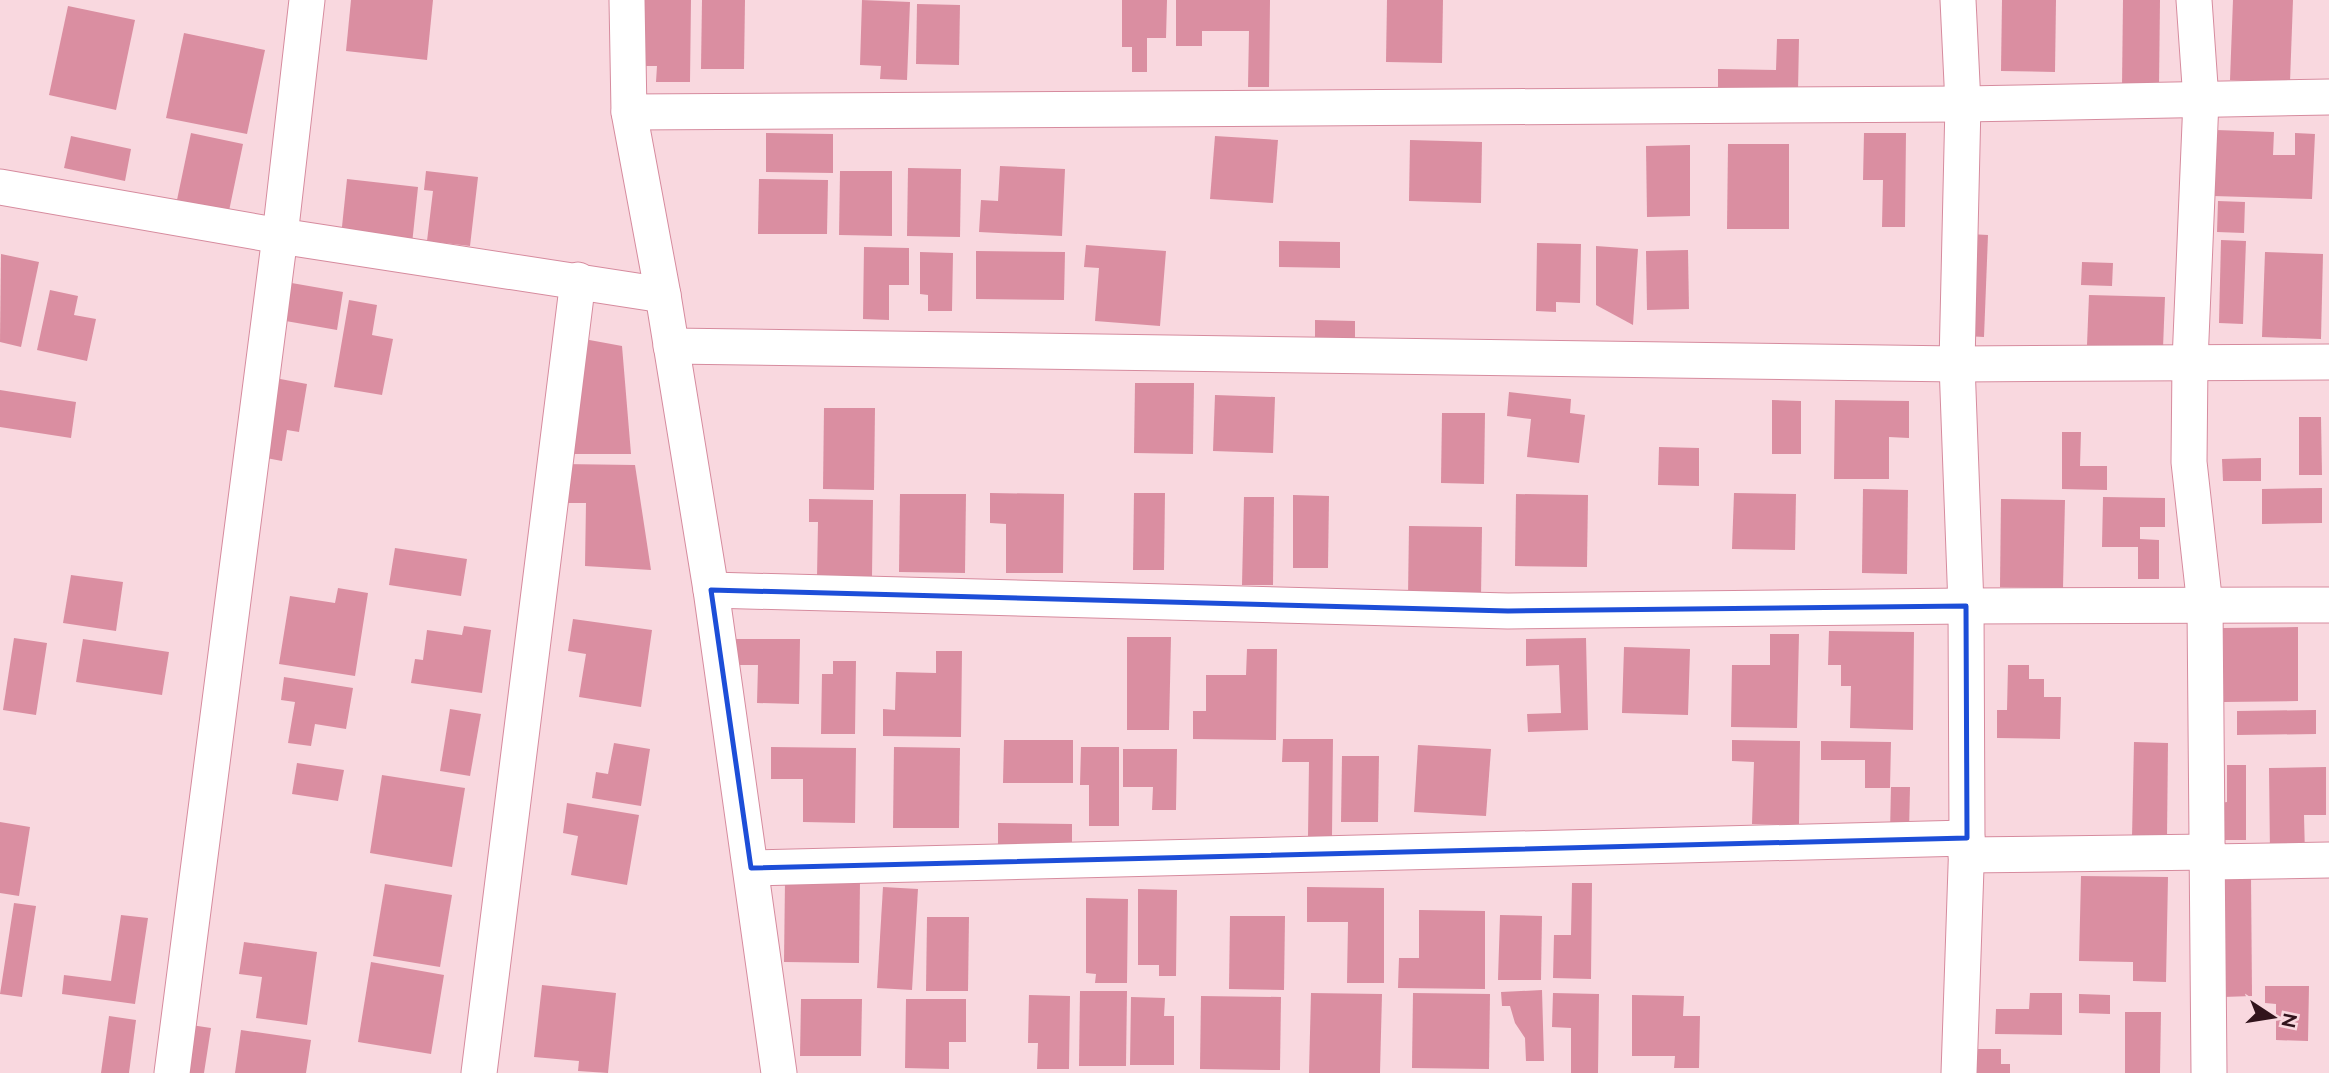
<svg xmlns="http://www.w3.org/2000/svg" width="2329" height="1073" font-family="Raleway,sans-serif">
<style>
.building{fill:#da8ea1}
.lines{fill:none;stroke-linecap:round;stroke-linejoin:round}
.street-casing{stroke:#d68b9e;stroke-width:37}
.street{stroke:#fff;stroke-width:35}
.marked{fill:none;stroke:#1d4ed8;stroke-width:5;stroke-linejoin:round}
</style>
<rect width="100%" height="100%" fill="#f9d8df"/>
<g class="building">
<polygon points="351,0 433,0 427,60 346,51"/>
<polygon points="630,0 691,0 690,82 656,82 657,66 629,66"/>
<polygon points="702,0 745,0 744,69 701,69"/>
<polygon points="862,0 910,2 907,80 880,79 881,66 860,65"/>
<polygon points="1122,0 1167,0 1166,38 1147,38 1147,72 1132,72 1132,47 1122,47"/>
<polygon points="1176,0 1270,0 1269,87 1248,87 1249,31 1202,31 1202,46 1176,46"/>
<polygon points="1387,0 1443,0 1442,63 1386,62"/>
<polygon points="2002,0 2056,0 2055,72 2001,71"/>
<polygon points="2123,0 2160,0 2159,87 2122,87"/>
<polygon points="2233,0 2293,0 2290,82 2230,80"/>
<polygon points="917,4 960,5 959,65 916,64"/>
<polygon points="68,6 135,20 116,110 49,95"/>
<polygon points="184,33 265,50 247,134 166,118"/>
<polygon points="1777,39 1799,39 1798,91 1718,90 1718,69 1776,70"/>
<polygon points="2216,130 2274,132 2273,155 2295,155 2295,133 2315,134 2312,199 2213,196"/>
<polygon points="191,133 243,144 229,211 177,200"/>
<polygon points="766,133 833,134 833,173 766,172"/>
<polygon points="1864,133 1906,133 1905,227 1882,227 1883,180 1863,180"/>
<polygon points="71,136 131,149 125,181 64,168"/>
<polygon points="1215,136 1278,140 1273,203 1210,199"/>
<polygon points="1410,140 1482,142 1481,203 1409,201"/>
<polygon points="1728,144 1789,144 1789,229 1727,229"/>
<polygon points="1690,145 1690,216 1647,217 1646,146"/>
<polygon points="1000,166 1065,169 1062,236 979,232 981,200 998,201"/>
<polygon points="908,168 961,169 960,237 907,236"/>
<polygon points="426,171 478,177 470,246 427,241 433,191 424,190"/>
<polygon points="840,171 892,171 892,236 839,235"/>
<polygon points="347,179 418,187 412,244 341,236"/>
<polygon points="759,179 828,180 827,234 758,234"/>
<polygon points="2218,201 2245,202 2244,233 2217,232"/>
<polygon points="1969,234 1988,235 1984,337 1965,336"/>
<polygon points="2221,240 2246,241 2243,324 2219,323"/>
<polygon points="1279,241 1340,242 1340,268 1279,267"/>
<polygon points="1537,243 1581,244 1580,303 1556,302 1556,312 1536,311"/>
<polygon points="1086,245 1166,251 1160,326 1095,321 1099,268 1084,267"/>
<polygon points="1596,246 1638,249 1633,325 1596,305"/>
<polygon points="864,247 909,248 909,285 889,285 889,320 863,319"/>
<polygon points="1688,250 1689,309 1647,310 1646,251"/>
<polygon points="976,251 1065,252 1064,300 976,299"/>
<polygon points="920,252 953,253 952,311 928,311 928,295 920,294"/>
<polygon points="2265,252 2323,254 2321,339 2262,337"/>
<polygon points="1,254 39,262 21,347 0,342"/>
<polygon points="2082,262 2113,263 2112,286 2081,285"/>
<polygon points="286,282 343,292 337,330 280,320"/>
<polygon points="50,290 78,296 74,315 96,319 87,361 37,350"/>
<polygon points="2089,295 2165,297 2163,348 2087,345"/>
<polygon points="349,300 377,305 372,335 393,339 382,395 334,387"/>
<polygon points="1315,320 1355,321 1355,344 1315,343"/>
<polygon points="584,339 622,346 631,454 567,454"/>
<polygon points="275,378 307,384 299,432 287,430 282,461 261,457"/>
<polygon points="1135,383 1194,383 1193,454 1134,453"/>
<polygon points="0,390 76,402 71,438 0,427"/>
<polygon points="1509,392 1571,399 1570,413 1585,415 1579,463 1527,457 1531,419 1507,416"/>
<polygon points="1215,395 1275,397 1273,453 1213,451"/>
<polygon points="1772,400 1801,401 1801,454 1772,454"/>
<polygon points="1835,400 1909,401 1909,438 1889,437 1889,479 1834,479"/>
<polygon points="824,408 875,408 874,490 823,489"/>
<polygon points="1442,413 1485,413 1484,484 1441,483"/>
<polygon points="2299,417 2321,417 2322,475 2299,475"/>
<polygon points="2062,432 2081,432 2080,466 2107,466 2107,490 2062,489"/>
<polygon points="1659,447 1699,448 1699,486 1658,485"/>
<polygon points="2261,458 2261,481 2223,481 2222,459"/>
<polygon points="562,464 635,465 651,570 585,566 586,503 561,503"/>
<polygon points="2322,488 2322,523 2262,524 2262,489"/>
<polygon points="1863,489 1908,490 1907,574 1862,573"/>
<polygon points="990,493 1064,494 1063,573 1006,573 1006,524 990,523"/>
<polygon points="1134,493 1165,493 1164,570 1133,570"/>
<polygon points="1734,493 1796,494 1795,550 1732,549"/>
<polygon points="900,494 966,494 965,573 899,572"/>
<polygon points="1516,494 1588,495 1587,567 1515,566"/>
<polygon points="1293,495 1329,496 1328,568 1293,568"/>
<polygon points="1244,497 1274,497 1273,585 1242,585"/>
<polygon points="2103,497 2165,498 2165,527 2140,527 2140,539 2159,540 2159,579 2138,579 2138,547 2102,547"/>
<polygon points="809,499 873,500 872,577 817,577 818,522 809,522"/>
<polygon points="2001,499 2065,500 2063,588 2000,587"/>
<polygon points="1409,526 1482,527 1481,597 1408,596"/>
<polygon points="395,548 467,559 461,596 389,585"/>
<polygon points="71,575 123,582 116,631 63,623"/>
<polygon points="338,588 368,593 355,676 279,664 290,596 335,603"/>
<polygon points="573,619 652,630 641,707 579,697 586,654 568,651"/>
<polygon points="464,626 491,630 482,693 411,683 415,659 423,660 427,630 462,635"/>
<polygon points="2298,627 2298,701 2224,702 2223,628"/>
<polygon points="1829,631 1914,632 1913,730 1850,728 1851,686 1841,686 1841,665 1828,665"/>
<polygon points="1770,634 1799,634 1797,728 1731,727 1732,665 1770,665"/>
<polygon points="1127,637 1171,637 1169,730 1127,730"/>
<polygon points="14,638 47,643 36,715 3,710"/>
<polygon points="1586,638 1588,730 1528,732 1527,714 1561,713 1559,665 1526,666 1526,639"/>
<polygon points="83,639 169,652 162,695 76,682"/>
<polygon points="733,639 800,639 799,704 757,703 758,665 733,665"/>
<polygon points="1624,647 1690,649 1688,715 1622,713"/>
<polygon points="1247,649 1277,649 1276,740 1193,739 1193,711 1206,711 1206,675 1246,675"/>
<polygon points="936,651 962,651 961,737 883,736 883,709 895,710 896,672 936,673"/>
<polygon points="833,661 856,661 855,734 821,734 822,674 833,674"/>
<polygon points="2008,665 2029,665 2029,679 2044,679 2044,697 2061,697 2060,739 1997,738 1997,710 2007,710"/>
<polygon points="284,677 353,688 346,729 315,724 311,746 288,743 295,702 281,700"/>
<polygon points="450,709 481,714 470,776 440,771"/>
<polygon points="2316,710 2316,734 2237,735 2237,711"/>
<polygon points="1283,739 1333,739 1332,836 1308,836 1309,762 1282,762"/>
<polygon points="1004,740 1073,740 1073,783 1003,783"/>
<polygon points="1732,740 1800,741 1799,825 1752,824 1754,762 1732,761"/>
<polygon points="1821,741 1891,742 1890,788 1865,788 1865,760 1821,760"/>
<polygon points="2134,742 2168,743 2167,838 2132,838"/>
<polygon points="614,743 650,749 641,806 592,798 596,772 608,774"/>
<polygon points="1418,745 1491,749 1486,816 1414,812"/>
<polygon points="771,747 856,748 855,823 803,822 803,779 771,779"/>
<polygon points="894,747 960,748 959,828 893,828"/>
<polygon points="1081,747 1119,747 1119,826 1089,826 1089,785 1080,785"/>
<polygon points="1123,749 1177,749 1176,810 1152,810 1153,787 1123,787"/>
<polygon points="1342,756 1379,756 1378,822 1341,822"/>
<polygon points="297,763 344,770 338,801 292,794"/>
<polygon points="2227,765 2246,765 2246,840 2220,840 2220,803 2227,802"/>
<polygon points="2326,767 2326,815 2304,815 2305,855 2270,855 2269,768"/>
<polygon points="382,775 465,788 452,867 370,853"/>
<polygon points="1891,787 1910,787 1909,832 1890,832"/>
<polygon points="567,803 639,815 627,885 571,875 578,836 563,833"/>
<polygon points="0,822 30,827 19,896 0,893"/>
<polygon points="998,823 1072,824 1072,846 998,845"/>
<polygon points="2081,876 2168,877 2166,982 2133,981 2133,962 2079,961"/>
<polygon points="2222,876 2251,876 2252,996 2223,997"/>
<polygon points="785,881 860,882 859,963 784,962"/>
<polygon points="1572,883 1592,883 1591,979 1553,978 1554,935 1571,935"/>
<polygon points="385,884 452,895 440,967 373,956"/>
<polygon points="883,887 918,889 912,990 877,988"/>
<polygon points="1307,887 1384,888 1384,983 1347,983 1348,922 1307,922"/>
<polygon points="1138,889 1177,890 1176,976 1159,976 1159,965 1138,965"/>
<polygon points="1086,898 1128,899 1127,983 1095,983 1096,974 1086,973"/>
<polygon points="14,903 36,906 22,997 0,994"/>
<polygon points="1419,910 1485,911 1485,989 1398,988 1399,958 1419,958"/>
<polygon points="121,915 148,918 135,1004 62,994 64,975 111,981"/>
<polygon points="1500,915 1542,916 1541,980 1498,980"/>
<polygon points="1230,916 1285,916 1284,990 1229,989"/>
<polygon points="927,917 969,917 968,991 926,991"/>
<polygon points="244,942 317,952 307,1025 256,1018 262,977 239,974"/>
<polygon points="371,962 444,975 431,1054 358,1042"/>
<polygon points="542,985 616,993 608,1073 578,1071 579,1061 534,1057"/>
<polygon points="2265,986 2309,986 2308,1041 2276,1040 2276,1004 2265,1003"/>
<polygon points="1542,990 1544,1061 1526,1061 1525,1038 1515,1023 1510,1006 1502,1006 1501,992"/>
<polygon points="1080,991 1127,991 1126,1066 1079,1066"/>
<polygon points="1311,993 1382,994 1380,1073 1309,1073"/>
<polygon points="1413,993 1490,994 1489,1069 1412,1068"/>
<polygon points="1553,993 1599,994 1598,1073 1571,1073 1571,1028 1552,1027"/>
<polygon points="2030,993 2062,993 2062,1035 1995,1034 1996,1009 2029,1009"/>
<polygon points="2079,994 2110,995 2110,1014 2079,1013"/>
<polygon points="1029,995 1070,996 1069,1069 1037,1069 1038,1043 1028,1043"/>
<polygon points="1632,995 1684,996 1683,1016 1700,1016 1699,1068 1674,1068 1675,1056 1632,1056"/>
<polygon points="1201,996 1281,997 1280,1070 1200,1069"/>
<polygon points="1131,997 1165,998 1164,1016 1174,1016 1174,1065 1130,1065"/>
<polygon points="801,999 862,999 861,1056 800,1056"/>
<polygon points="906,999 966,999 966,1042 949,1042 949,1069 905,1068"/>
<polygon points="2125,1012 2161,1012 2160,1073 2125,1073"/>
<polygon points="109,1016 136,1020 129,1073 101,1073"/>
<polygon points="191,1025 211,1028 204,1073 184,1073"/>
<polygon points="241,1030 311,1040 306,1073 235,1073"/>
<polygon points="1970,1049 2001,1049 2001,1064 2010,1064 2010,1073 1970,1073"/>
</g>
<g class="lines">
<defs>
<g id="street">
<polyline points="627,0 629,112 663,295 711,590 779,1073"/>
<polyline points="1958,0 1963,104 1957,364 1966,606 1967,838 1959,1073"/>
<polyline points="2194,0 2201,100 2190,362 2189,462 2205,606 2209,1073"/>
<polyline points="629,112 1963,104 2329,97"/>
<polyline points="0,187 280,236 663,295"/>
<polyline points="671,346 1957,364 2329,362"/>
<polyline points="711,590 1508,611 1966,606 2329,605"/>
<polyline points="1966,855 2209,852"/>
<polyline points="2209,862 2329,860"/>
<polyline points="751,868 1967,838"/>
<polyline points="172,1073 280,236 307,0"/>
<polyline points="479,1073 578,280"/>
</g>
</defs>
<use href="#street" class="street-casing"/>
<use href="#street" class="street"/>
</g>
<path class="marked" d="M711,590l797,21 458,-5 1,232 -1216,30z"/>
<g transform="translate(2273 1017) rotate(102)" stroke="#f9d8df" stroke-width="5" paint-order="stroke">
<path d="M0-5L12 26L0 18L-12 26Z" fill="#31141c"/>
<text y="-10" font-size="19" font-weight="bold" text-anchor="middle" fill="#31141c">N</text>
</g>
</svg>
